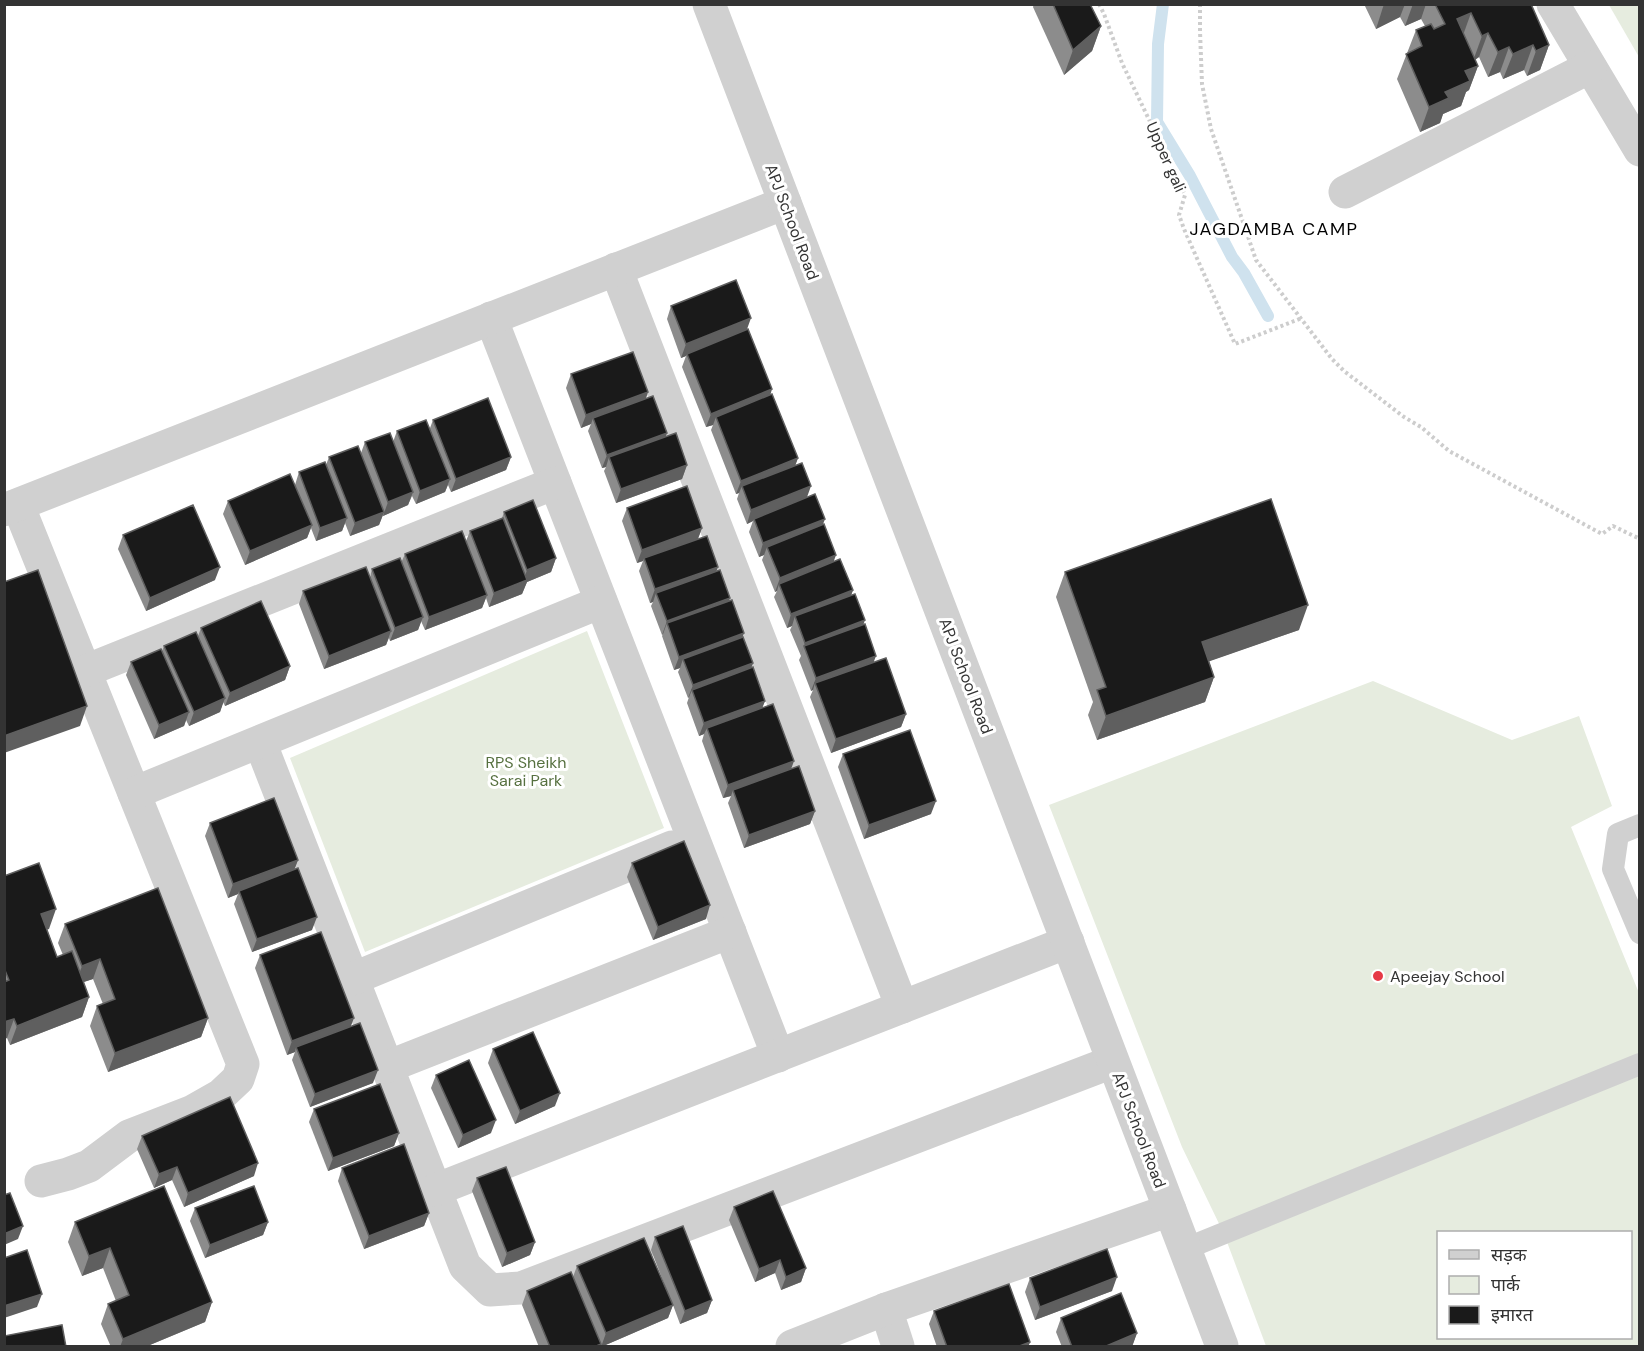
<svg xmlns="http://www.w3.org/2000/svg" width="1644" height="1351" font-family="'DM Sans','Noto Sans Devanagari',sans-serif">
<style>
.green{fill:#e6ecdf;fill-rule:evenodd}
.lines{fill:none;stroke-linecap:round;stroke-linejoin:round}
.stream{stroke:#cfe2ee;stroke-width:12}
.path{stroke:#cdcdcd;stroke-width:4;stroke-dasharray:3 3;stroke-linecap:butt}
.service{stroke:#d0d0d0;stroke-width:22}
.minor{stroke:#d0d0d0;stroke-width:33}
.tertiary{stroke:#d0d0d0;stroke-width:33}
.wall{fill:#8c8c8c}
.shaded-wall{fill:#5f5f5f}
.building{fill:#1a1a1a;stroke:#5f5f5f;stroke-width:1.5}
.poi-dot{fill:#e63946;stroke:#fff;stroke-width:2}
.labels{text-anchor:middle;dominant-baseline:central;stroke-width:6;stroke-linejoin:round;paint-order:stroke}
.street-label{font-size:16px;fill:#333;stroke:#fff}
.park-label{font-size:16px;fill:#56703f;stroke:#fff}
.poi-label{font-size:16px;fill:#333;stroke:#fff;text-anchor:start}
.neighbourhood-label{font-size:18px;letter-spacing:1.5px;fill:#000;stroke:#fff}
</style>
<rect width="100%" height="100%" fill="#fff"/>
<g class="green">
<polygon points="1609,5 1639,5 1639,57"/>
<polygon points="587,631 664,828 365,952 290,758"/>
<path d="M1373,681l139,59 67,-24 33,90 -41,21 68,166v353h-373l-42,-112 -42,-87 -133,-342zM1438,1232h192v106h-192z"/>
</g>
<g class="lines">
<polyline class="stream" points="1163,4 1158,44 1157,122 1190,176 1232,257 1244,273 1268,316"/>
<g class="path">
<polyline points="1099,4 1104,14 1122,63 1185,195 1179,215 1184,229 1235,344 1302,318"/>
<polyline points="1200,4 1200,31 1202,84 1211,129 1256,260 1332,359 1344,371 1404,417 1421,427 1449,451 1602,534 1613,526 1640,539"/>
</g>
<g class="service">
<polyline points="1640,825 1618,834 1613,869 1640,933"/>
<polyline points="1185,1249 1640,1064"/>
</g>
<g class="minor">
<polyline points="1553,4 1640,150"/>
<polyline points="1345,192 1590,67"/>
<polyline points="616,269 902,1007"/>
<polyline points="491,318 778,1056"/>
<polyline points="18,505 243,1064 238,1079 221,1095 191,1112 129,1136 89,1166 68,1174 41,1181"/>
<polyline points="4,510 785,203"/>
<polyline points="85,671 555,483"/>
<polyline points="260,742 465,1266 490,1290 521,1288 1112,1062"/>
<polyline points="134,793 601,602"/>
<polyline points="352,979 672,847"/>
<polyline points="387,1067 730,932"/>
<polyline points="435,1190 1068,942"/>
<polyline points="886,1309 898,1346"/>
<polyline points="792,1346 886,1309 1170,1210"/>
</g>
<polyline class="tertiary" points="709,4 1222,1346"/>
</g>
<g class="wall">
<polygon points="1034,4 1090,4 1101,26 1092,51 1064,75 1033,7"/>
<polygon points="1364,4 1531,4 1549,45 1540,70 1527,76 1524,70 1503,79 1500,72 1488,77 1479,57 1475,60 1478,66 1469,90 1466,92 1461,106 1443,114 1440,123 1420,132 1397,79 1416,30 1425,26 1421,19 1405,26 1400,17 1376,29"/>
<polygon points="671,306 747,330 770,395 798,458 795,465 807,498 822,525 834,562 853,590 851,596 864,625 874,662 906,714 901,727 831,753 810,697 813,690 811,691 799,660 801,656 790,630 792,626 787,628 774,597 777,591 775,592 762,560 764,555 759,557 749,532 753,521 747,524 737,499 739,493 736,494 711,430 713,425 706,427 682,367 686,356 681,358 667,319"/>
<polygon points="571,374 646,399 667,433 665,437 687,465 682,479 616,503 604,471 606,467 602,468 588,431 591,424 581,428 566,388"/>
<polygon points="433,420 511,457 506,470 451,492 448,485 445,492 416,504 412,496 408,505 383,516 383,515 379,525 350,536 345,523 342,531 316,541 311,528 307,538 245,565 223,514 228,501 295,485 299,472 326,465 329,457 361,453 365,442 393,442 397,431 430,428"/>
<polygon points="627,508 702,528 698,539 716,571 729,601 753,663 751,668 765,701 762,707 791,769 815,811 810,824 744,848 728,803 731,796 723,798 702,741 704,734 699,736 687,703 689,697 688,698 678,672 680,668 674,670 662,636 663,634 662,635 651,606 653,602 650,603 639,571 643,561 637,563 622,521"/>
<polygon points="504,512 556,558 551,572 527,582 522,594 489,607 486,598 482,608 425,630 421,621 418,630 390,641 389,638 386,645 324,669 299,604 303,591 370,577 372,569 401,563 405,554 466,541 470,531 502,518"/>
<polygon points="123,535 215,580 146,611 118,549"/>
<polygon points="1065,572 1299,630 1209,661 1214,677 1205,702 1097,740 1088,715 1093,702 1056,597"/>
<polygon points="201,628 290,666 285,680 225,706 223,702 220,712 189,726 186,720 184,726 154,739 126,675 131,662 162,651 164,646 198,636"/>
<polygon points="843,754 931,814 864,839 838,767"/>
<polygon points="210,823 298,860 294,870 312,930 252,952 234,904 238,894 228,898 205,836"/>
<polygon points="632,863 706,919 653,940 627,877"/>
<polygon points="4,876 49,929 47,929 57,957 63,955 58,943 65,924 208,1018 201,1037 108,1072 90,1026 97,1006 103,1004 93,979 83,982 89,997 82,1017 10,1045 7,1038 4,1039"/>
<polygon points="260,955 351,1026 373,1083 310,1107 292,1060 295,1052 287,1055 255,968"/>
<polygon points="493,1049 555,1106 515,1124 488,1063"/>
<polygon points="436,1075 491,1133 458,1148 431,1088"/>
<polygon points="314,1109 399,1133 394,1146 328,1171 309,1122"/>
<polygon points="142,1136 254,1176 184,1207 172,1180 154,1188 137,1149"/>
<polygon points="342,1168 429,1213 424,1226 364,1249 338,1181"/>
<polygon points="477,1178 535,1242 530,1255 502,1267 472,1191"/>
<polygon points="734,1207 806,1268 801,1282 781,1290 775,1273 755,1282 729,1220"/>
<polygon points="195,1208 268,1222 263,1235 205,1258 190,1221"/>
<polygon points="75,1222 212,1302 205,1322 145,1347 111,1347 101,1324 108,1304 116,1301 103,1268 82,1276 68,1242"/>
<polygon points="655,1237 712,1300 707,1313 680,1324 673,1305 668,1318 601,1347 539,1347 522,1305 527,1291 573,1277 577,1266 667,1291 651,1250"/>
<polygon points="1030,1278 1112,1291 1035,1320 1025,1292"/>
<polygon points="934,1311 1030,1342 1028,1347 937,1347 929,1324"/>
<polygon points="1061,1318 1137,1333 1132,1346 1062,1347 1056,1332"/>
</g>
<g class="shaded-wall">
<polygon points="1384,4 1405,4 1400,17 1376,29"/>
<polygon points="1413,4 1426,4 1421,19 1405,26"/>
<polygon points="1471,13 1462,38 1457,19"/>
<polygon points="1101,26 1092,51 1064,75 1073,50"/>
<polygon points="1488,33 1479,57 1473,61 1482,36"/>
<polygon points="1533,45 1524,70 1503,79 1513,54"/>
<polygon points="1549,45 1540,70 1527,76 1536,51"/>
<polygon points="1509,47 1500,72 1488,77 1498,52"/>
<polygon points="1478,66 1469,90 1466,92 1461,106 1443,114 1440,123 1420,132 1429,107 1465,71"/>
<polygon points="751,318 746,332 687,354 686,356 681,358 686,344"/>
<polygon points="772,389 768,403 716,417 713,425 706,427 711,414"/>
<polygon points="648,392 644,405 593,418 591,424 581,428 586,415"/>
<polygon points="667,433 662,446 609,457 606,467 602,468 607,455"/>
<polygon points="511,457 506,470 451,492 456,479"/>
<polygon points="798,458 793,472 742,486 739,493 736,494 741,481"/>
<polygon points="687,465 682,479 616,503 621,489"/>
<polygon points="450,479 445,492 416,504 420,491"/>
<polygon points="811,486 806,500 754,519 753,521 747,524 751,510"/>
<polygon points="413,492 408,505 383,516 388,502"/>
<polygon points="384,512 379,525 350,536 355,523"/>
<polygon points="347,518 342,531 316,541 320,528"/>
<polygon points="825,519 820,532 767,547 764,555 759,557 763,543"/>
<polygon points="312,525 307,538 245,565 250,551"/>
<polygon points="702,528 697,541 644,558 643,561 637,563 642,550"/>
<polygon points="836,555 831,569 779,584 777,591 775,592 780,578"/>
<polygon points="556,558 551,572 527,582 522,594 489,607 494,593 523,582 527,570"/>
<polygon points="220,567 215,580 146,611 150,598"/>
<polygon points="718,567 713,580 656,593 653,602 650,603 655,589"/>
<polygon points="853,590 848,603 795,616 792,626 787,628 791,614"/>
<polygon points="487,595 482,608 425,630 429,617"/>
<polygon points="730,598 726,611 667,623 663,634 662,635 667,621"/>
<polygon points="1308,605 1299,630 1193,667 1202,642"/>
<polygon points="423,617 418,630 390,641 395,628"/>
<polygon points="865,620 860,634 804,646 800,656 805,643"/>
<polygon points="391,631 386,645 324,669 329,656"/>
<polygon points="744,633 739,646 683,659 680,668 674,670 679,657"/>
<polygon points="876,656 871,669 815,683 813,690 811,691 816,678"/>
<polygon points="753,663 748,677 692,690 689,697 688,698 693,685"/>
<polygon points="290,666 285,680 225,706 230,693"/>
<polygon points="1214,677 1205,702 1097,740 1106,716"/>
<polygon points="225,698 220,712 189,726 194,712"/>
<polygon points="765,701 760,714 707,728 704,734 699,736 704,723"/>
<polygon points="87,706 80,726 4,753 4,736"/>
<polygon points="189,712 184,726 154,739 159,725"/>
<polygon points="906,714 901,727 831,753 836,739"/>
<polygon points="794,761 789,775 733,790 731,796 723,798 728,785"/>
<polygon points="936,801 931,814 864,839 869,825"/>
<polygon points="815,811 810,824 744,848 749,835"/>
<polygon points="298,860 293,873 239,891 238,894 228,898 233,884"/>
<polygon points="710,905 706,919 653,940 658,927"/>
<polygon points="56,909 49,929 34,934 41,914"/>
<polygon points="317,917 312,930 252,952 257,939"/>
<polygon points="100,959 93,979 75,985 82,966"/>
<polygon points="89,997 82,1017 10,1045 17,1026"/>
<polygon points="208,1018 201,1037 108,1072 115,1053"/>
<polygon points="354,1018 349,1031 296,1047 295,1052 287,1055 292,1041"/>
<polygon points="14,1019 7,1038 4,1039 4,1022"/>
<polygon points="378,1070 373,1083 310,1107 315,1094"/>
<polygon points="560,1093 555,1106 515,1124 520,1111"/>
<polygon points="496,1120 491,1133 458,1148 463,1135"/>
<polygon points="399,1133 394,1146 328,1171 333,1158"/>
<polygon points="258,1163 254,1176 184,1207 188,1193"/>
<polygon points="177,1167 172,1180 154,1188 159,1174"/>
<polygon points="429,1213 424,1226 364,1249 369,1236"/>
<polygon points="268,1222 263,1235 205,1258 210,1245"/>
<polygon points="23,1226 18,1239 4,1245 4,1234"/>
<polygon points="535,1242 530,1255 502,1267 507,1253"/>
<polygon points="110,1248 103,1268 82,1276 89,1256"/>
<polygon points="780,1260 775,1273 755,1282 759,1269"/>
<polygon points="806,1268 801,1282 781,1290 786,1277"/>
<polygon points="1117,1277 1112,1291 1035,1320 1040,1307"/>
<polygon points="42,1294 37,1307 4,1318 4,1306"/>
<polygon points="712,1300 707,1313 680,1324 685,1311"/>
<polygon points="212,1302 205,1322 145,1347 120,1347 123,1339"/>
<polygon points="673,1305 668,1318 601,1347 606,1333"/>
<polygon points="1137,1333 1132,1347 1104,1347"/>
<polygon points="1030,1342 1028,1347 1017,1347"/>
</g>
<g class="building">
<polygon points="1053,4 1090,4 1101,26 1073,50"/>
<polygon points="1435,4 1531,4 1549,45 1536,51 1533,45 1513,54 1509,47 1498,52 1488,33 1482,36 1471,13 1457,19 1478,66 1465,71 1470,81 1445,92 1449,98 1429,107 1406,54 1422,46 1416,30 1431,24 1434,29 1445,24"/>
<polygon points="736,280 751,318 686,344 671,306"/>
<polygon points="748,329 772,389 711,414 687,354"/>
<polygon points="633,352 648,392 586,415 571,374"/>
<polygon points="772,394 798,458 741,481 716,417"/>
<polygon points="653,396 667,433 607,455 593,418"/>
<polygon points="488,398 511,457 456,479 433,420"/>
<polygon points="426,420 450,479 420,491 397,431"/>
<polygon points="390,433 413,492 388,502 365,442"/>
<polygon points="676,433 687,465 621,489 609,457"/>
<polygon points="358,446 384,512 355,523 329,457"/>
<polygon points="325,462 347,518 320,528 299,472"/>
<polygon points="802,463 811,486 751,510 742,486"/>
<polygon points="290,474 312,525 250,551 228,501"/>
<polygon points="687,486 702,528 642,550 627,508"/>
<polygon points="815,494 825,519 763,543 754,519"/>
<polygon points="1271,499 1308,605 1202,642 1214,677 1106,716 1097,690 1106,687 1065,572"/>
<polygon points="533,500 556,558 527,570 504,512"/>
<polygon points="193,505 220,567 150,598 123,535"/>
<polygon points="503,518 527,580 494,593 470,531"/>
<polygon points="824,524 836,555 780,578 767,547"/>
<polygon points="462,531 487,595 429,617 405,554"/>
<polygon points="707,536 718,567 655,589 644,558"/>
<polygon points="400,558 423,617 395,628 372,569"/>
<polygon points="840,559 853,590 791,614 779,584"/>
<polygon points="366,567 391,631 329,656 303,591"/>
<polygon points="38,570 87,706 4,736 4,582"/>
<polygon points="720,570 730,598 667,621 656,593"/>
<polygon points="855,594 865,620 805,643 795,616"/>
<polygon points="732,600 744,633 679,657 667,623"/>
<polygon points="261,601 290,666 230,693 201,628"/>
<polygon points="865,624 876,656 816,678 804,646"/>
<polygon points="196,632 225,698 194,712 164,646"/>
<polygon points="743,637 753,663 693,685 683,659"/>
<polygon points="161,649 189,712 159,725 131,662"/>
<polygon points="886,658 906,714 836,739 815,683"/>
<polygon points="753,667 765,701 704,723 692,690"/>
<polygon points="773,704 794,761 728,785 707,728"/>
<polygon points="910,730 936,801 869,825 843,754"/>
<polygon points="799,766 815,811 749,835 733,790"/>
<polygon points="274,798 298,860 233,884 210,823"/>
<polygon points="684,841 710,905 658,927 632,863"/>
<polygon points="39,863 56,909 41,914 57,957 72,951 89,997 17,1026 14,1019 4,1022 4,982 9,980 4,968 4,876"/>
<polygon points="298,868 317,917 257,939 239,891"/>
<polygon points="158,888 208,1018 115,1053 97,1006 115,999 100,959 82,966 65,924"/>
<polygon points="321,932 354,1018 292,1041 260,955"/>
<polygon points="360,1023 378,1070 315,1094 296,1047"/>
<polygon points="533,1032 560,1093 520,1111 493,1049"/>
<polygon points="469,1060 496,1120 463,1135 436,1075"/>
<polygon points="380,1084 399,1133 333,1158 314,1109"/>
<polygon points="230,1097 258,1163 188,1193 177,1167 159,1174 142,1136"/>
<polygon points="404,1144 429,1213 369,1236 342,1168"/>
<polygon points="506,1167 535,1242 507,1253 477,1178"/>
<polygon points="164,1186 212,1302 123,1339 108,1304 129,1295 110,1248 89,1256 75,1222"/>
<polygon points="254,1186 268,1222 210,1245 195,1208"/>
<polygon points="773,1191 806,1268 786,1277 780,1260 759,1269 734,1207"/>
<polygon points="10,1193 23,1226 4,1234 4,1195"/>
<polygon points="683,1226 712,1300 685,1311 655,1237"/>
<polygon points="644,1238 673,1305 606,1333 577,1266"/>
<polygon points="1107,1249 1117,1277 1040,1307 1030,1278"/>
<polygon points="27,1250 42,1294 4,1306 4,1258"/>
<polygon points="571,1272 601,1344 594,1347 550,1347 527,1291"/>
<polygon points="1009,1284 1030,1342 1017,1347 947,1347 934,1311"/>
<polygon points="1121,1293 1137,1333 1104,1347 1072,1347 1061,1318"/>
<polygon points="62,1325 66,1347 4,1347 4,1336"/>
</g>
<circle class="poi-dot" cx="1378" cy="976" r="6"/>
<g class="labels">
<g class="street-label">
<text transform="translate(1166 157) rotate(66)">Upper gali</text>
<text transform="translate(792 222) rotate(69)">APJ School Road</text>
<text transform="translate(966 676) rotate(69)">APJ School Road</text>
<text transform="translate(1139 1130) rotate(69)">APJ School Road</text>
</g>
<g class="park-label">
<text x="526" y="762">RPS Sheikh<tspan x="526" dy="18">Sarai Park</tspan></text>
</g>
<g class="poi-label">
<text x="1390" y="976">Apeejay School</text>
</g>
<g class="neighbourhood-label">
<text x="1274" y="229">JAGDAMBA CAMP</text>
</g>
</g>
<rect width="1644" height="1351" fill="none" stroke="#333333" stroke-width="12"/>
<rect x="1437" y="1231" width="195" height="108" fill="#ffffff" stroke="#adadad" stroke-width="1.5"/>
<rect x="1449" y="1250" width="30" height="9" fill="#d0d0d0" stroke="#adadad" stroke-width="1.5"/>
<text x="1491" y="1261" font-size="18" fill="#333333">सड़क</text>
<rect x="1449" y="1276" width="30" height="18" fill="#e6ecdf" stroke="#adadad" stroke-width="1.5"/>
<text x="1491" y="1291" font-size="18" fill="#333333">पार्क</text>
<rect x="1449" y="1306" width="30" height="18" fill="#1a1a1a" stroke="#adadad" stroke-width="1.5"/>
<text x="1491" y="1321" font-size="18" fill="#333333">इमारत</text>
</svg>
